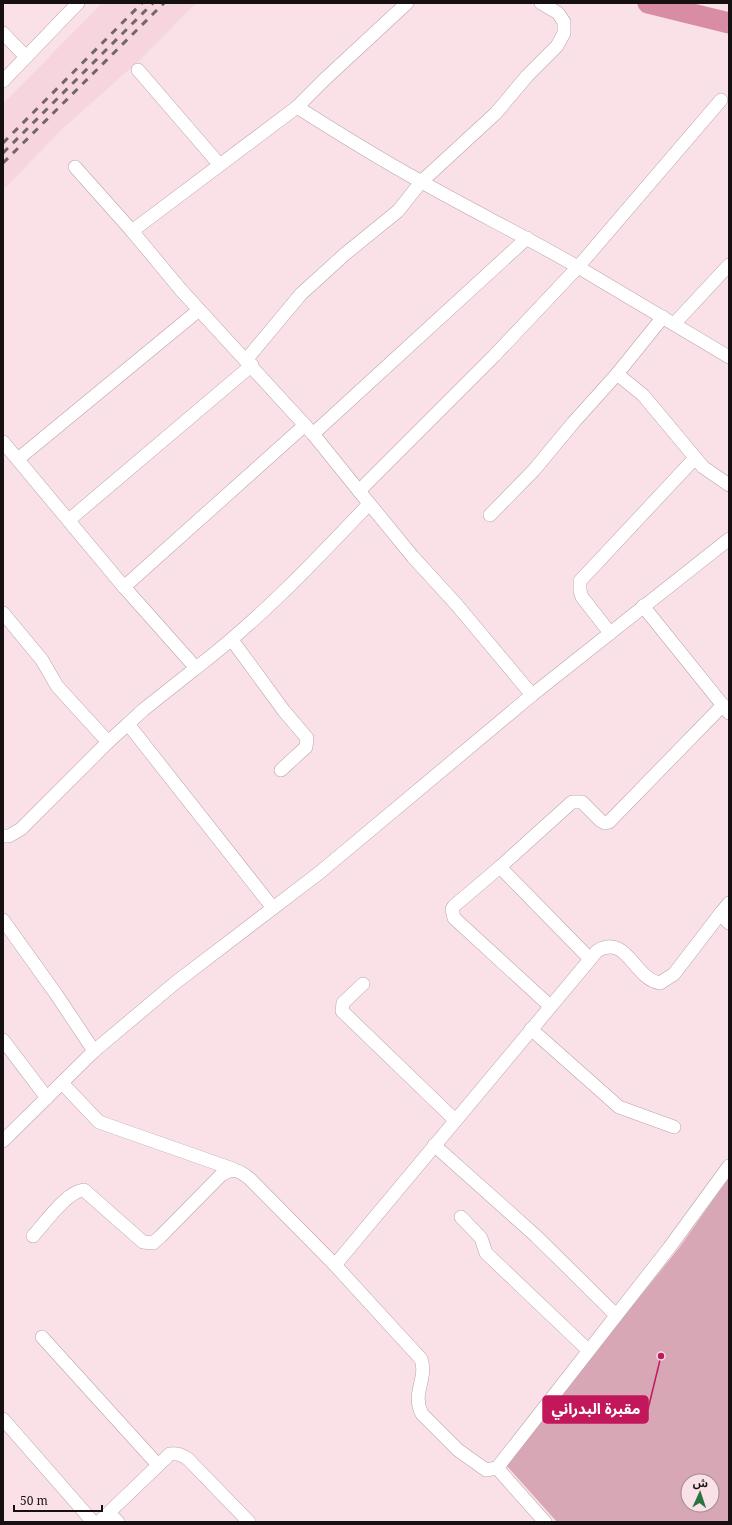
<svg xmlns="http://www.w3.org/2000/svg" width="732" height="1525" font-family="'Noto Serif','Noto Sans Arabic',serif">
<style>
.built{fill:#f6d5de}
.green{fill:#d8a7b6;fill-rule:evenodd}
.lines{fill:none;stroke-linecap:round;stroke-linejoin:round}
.river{stroke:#d98da5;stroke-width:21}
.minor-casing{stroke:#b9a3a9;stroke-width:14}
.minor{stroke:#fff;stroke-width:13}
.rail{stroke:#736569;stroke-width:3;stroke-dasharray:7 7;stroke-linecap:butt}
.leader{fill:none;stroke:#c2185b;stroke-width:1.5}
.callout-dot{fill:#c2185b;stroke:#f9e1e7;stroke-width:1.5}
.callout{fill:#c2185b;stroke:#c2185b;stroke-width:1.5}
.callout-label{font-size:15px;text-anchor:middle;font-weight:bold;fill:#fff}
</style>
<rect width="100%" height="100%" fill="#f9e1e7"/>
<polygon class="built" points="102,3 196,3 142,58 62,129 3,190 3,104"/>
<path class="green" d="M729,1177v345h-172l-52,-58 174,-216zM688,1481h24v24h-24z"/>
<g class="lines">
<polyline class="river" points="648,3 729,23"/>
<defs>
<g id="minor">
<polyline points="3,33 26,57"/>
<polyline points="138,70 219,164"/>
<polyline points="3,81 78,3"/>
<polyline points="297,107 325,79 407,3"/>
<path d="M75,167l57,64 165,-124c41,26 81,51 123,74 53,30 106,56 158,86l143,-167"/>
<polyline points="132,231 181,290 313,434 359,491"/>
<polyline points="674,324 729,265"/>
<polyline points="246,360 301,294 345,254 398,211 421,182 496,113 527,76 557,46 564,33 564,22 558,13 541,3"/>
<polyline points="617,374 643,395 703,467 729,485"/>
<polyline points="313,434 527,238"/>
<polyline points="3,442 124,587"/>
<polyline points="18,459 199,310"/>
<polyline points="490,515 534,470 573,423 617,374 663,317"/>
<polyline points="69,520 252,365"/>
<polyline points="643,606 729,713"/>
<polyline points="3,613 42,660 57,686 108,742"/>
<polyline points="610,633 582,597 580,591 580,581 695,458"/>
<polyline points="232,640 284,711 307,738 306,747 281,770"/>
<path d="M196,668c63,-48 118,-106 173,-164"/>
<polyline points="532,695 456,604 413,557 359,491 494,356 578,267 729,357"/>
<polyline points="3,836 9,836 21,829 108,742 128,724"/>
<polyline points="500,867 590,959"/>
<polyline points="729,903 720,914 729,923"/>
<polyline points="273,908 128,724 143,710 196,668 124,587 305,425"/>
<polyline points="3,920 56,994 94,1051"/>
<polyline points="363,984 343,1003 342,1011 455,1120"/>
<polyline points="550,1006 454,918 452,909 454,906 500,867 572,802 582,802 601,821 605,823 609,822 723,705"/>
<polyline points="531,1029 619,1107 674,1127"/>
<polyline points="3,1040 47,1098"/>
<polyline points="62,1083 99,1122 233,1169"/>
<polyline points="3,1141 94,1051 175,983 319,873 532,695 729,539"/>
<polyline points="434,1145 536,1236 616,1315"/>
<polyline points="461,1217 481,1238 486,1253 588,1350"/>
<path d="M33,1236c12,-13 34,-45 51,-46l59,52 10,1 7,-6 61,-62c12,-8 18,-5 29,4l85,86"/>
<polyline points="42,1337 158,1465"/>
<polyline points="3,1419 93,1522"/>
<polyline points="497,1468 669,1248 729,1166"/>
<polyline points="109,1513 118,1522"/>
<path d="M99,1522l71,-68c8,-1 12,1 18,5l61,63"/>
<path d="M545,1522l-48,-54 -11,2 -28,-20 -36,-36c-11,-21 6,-35 -1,-55l-86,-94 262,-314c30,-18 37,28 63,32l14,-9 46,-60"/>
</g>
</defs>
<use href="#minor" class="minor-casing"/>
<use href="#minor" class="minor"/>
<g class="rail">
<polyline points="3,143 142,3"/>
<polyline points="3,153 153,3"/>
<polyline points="3,163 164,3"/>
</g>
</g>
<path class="leader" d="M661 1356L648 1409"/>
<circle class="callout-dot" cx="661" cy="1356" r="4"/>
<rect class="callout" x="543" y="1396" width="105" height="27" rx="4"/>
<g class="callout-label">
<text x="596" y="1414">مقبرة البدراني</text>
</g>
<rect width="732" height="1525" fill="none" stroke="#171012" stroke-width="8"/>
<g transform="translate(700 1493) rotate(3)"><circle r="19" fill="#f9e1e7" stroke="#9f8d92"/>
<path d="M0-3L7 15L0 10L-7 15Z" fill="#2c733f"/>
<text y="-6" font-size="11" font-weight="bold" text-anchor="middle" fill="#171012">ش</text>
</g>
<path d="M14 1505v6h88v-6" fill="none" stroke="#171012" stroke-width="2"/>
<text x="20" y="1505" font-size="12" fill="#171012" stroke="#f9e1e7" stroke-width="3" paint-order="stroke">50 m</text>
</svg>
